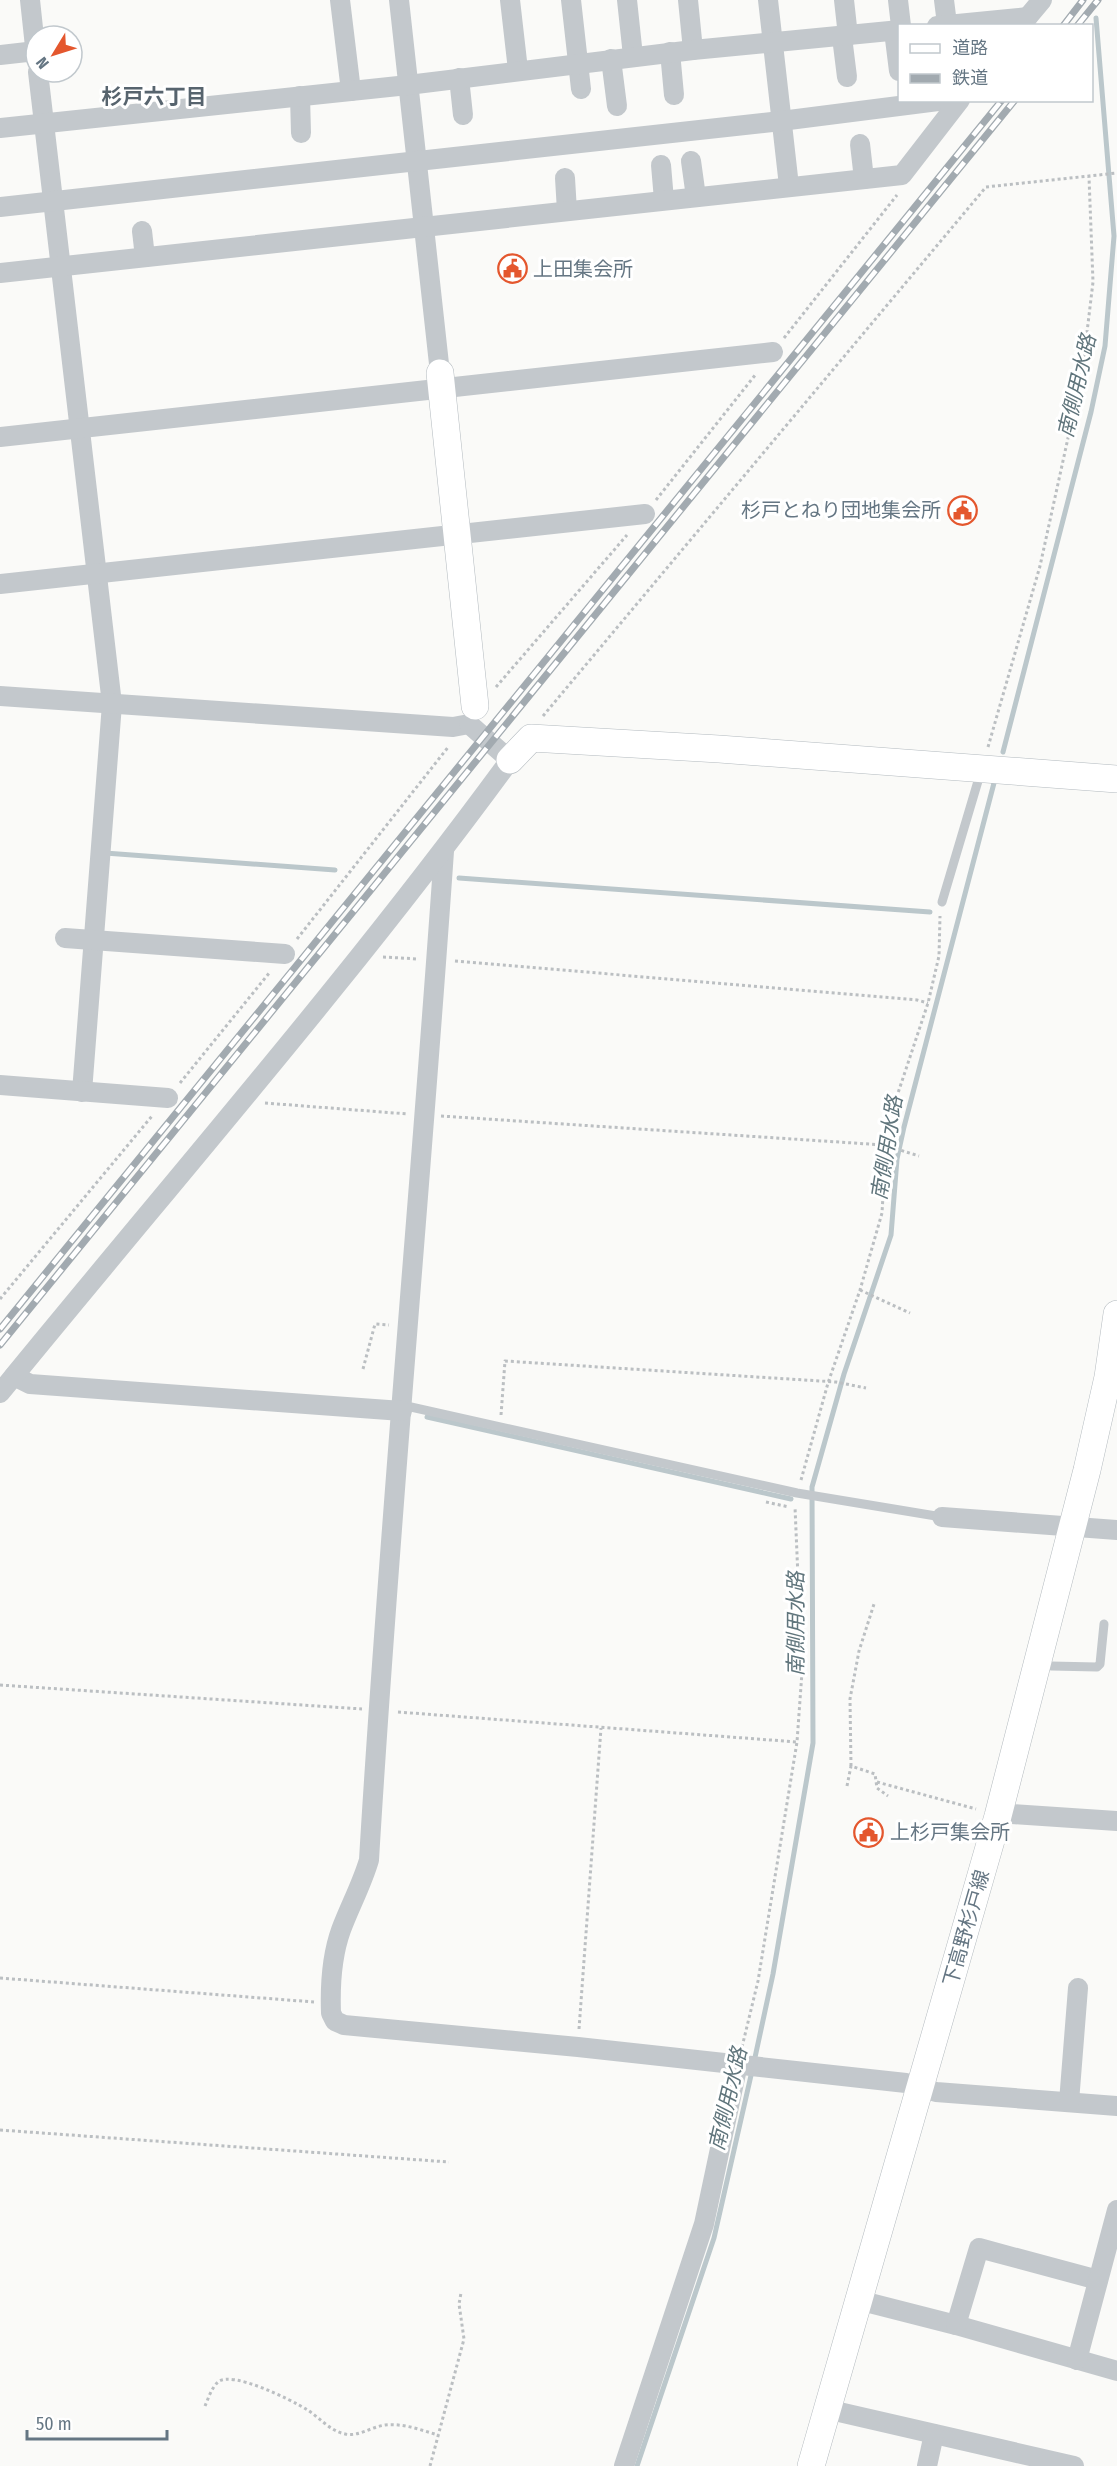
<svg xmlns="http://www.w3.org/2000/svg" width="1117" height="2466" font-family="'Fira Sans Condensed','Noto Sans JP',sans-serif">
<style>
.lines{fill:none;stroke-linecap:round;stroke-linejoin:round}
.stream{stroke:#bbc7cb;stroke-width:5}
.secondary-casing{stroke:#b3babf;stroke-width:28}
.path{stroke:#bbbfc2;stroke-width:3;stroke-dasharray:3 3;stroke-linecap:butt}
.lane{stroke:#c3c8cc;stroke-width:9}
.street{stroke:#c3c8cc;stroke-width:20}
.secondary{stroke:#fff;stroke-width:27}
.rail-casing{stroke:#a2aab0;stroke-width:7}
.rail{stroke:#fff;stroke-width:4.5;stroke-dasharray:14;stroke-linecap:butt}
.labels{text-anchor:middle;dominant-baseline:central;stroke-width:6;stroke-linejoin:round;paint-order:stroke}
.poi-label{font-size:20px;fill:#657683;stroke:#fff;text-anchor:start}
.street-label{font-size:20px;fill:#657683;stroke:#fff}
.neighbourhood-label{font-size:21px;font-weight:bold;fill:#57646e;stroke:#fff}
.water-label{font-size:21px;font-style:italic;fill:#60757c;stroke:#fff}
</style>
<rect width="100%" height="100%" fill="#fafaf8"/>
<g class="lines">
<g class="stream">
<polyline points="1003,752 1091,412 1105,346 1114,236 1096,18"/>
<polyline points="105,853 335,870"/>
<polyline points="459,878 930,912"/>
<polyline points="427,1417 791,1499"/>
<polyline points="754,2062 773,1974 813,1743 812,1487 844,1374 891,1235 897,1159 904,1127 994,783"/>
<polyline points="637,2466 714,2238 752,2071"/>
</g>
<defs>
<g id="secondary">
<polyline points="440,373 475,706"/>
<polyline points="510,760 531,738 719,749 1117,779"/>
<polyline points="811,2466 998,1816 1087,1470 1108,1377 1117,1314"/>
</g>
</defs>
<use href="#secondary" class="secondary-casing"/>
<g class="path">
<polyline points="784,338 897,195"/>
<polyline points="656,500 756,374"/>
<polyline points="496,687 627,535"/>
<polyline points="543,716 986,187 1117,173"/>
<polyline points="988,747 1040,566 1082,374 1093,282 1089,177"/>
<polyline points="297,939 449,746"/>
<polyline points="383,957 418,959"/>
<polyline points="455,961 917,1000 928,1003"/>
<polyline points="180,1083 270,972"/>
<polyline points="265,1103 408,1114"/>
<polyline points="441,1116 884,1145 919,1156"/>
<polyline points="860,1290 910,1313"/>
<polyline points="0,1299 152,1116"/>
<polyline points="363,1369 375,1324 389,1325"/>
<polyline points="501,1415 505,1361 836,1382 866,1388"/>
<polyline points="801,1480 828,1383 860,1290 882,1213 887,1126 928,1003 939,956 940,916"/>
<polyline points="766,1502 789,1507"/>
<polyline points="0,1685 362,1709"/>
<polyline points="398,1712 797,1742"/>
<polyline points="851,1766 850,1699 859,1651 874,1604"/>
<polyline points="877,1782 976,1809"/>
<polyline points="847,1786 851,1766 875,1774 877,1788 888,1796"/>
<polyline points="0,1978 314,2002"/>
<polyline points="579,2029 601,1728"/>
<polyline points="742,2047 758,1981 797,1742 802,1672 795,1507"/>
<polyline points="0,2130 449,2162"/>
<path d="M205,2406c3,-7 7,-19 13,-24 14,-12 73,18 88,27 13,8 24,22 39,25 13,3 26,-7 40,-9 18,-2 36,5 53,10"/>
<polyline points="430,2466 464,2339 459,2304 461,2293"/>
</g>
<g class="lane">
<polyline points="942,902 981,771"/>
<polyline points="402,1405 797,1493 942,1517"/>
<polyline points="1039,1663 1051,1666 1097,1667 1100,1664 1104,1624"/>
</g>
<g class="street">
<polyline points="30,0 36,56"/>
<polyline points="340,0 351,91"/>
<polyline points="399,0 440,373"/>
<polyline points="510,0 518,70"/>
<polyline points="571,0 581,89"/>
<polyline points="627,0 633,56"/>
<polyline points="688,0 693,50"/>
<polyline points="768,0 789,186"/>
<polyline points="844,0 848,36"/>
<polyline points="898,0 901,26"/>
<polyline points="944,0 947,24"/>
<polyline points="1021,25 1042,0"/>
<polyline points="937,26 1028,17"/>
<polyline points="894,31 899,71"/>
<polyline points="842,37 847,77"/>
<polyline points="670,52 674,95"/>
<polyline points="0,55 36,51"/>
<polyline points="611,59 617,106"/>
<polyline points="38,72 112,704 82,1092"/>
<polyline points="459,78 463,115"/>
<polyline points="300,96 301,133"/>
<polyline points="0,128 408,85 693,50 900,30"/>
<polyline points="860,144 864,179"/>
<polyline points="691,161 696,197"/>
<polyline points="661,165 664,200"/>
<polyline points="565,178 567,211"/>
<polyline points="0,207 781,121 946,100"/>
<polyline points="142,231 145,257"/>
<polyline points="0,273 902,175 960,100"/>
<polyline points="0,437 773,352"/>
<polyline points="0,584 645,514"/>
<polyline points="0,696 453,727 469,724"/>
<path d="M444,851c-23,336 -55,672 -75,1009 -7,24 -19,46 -28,70 -9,25 -11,56 -10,83l4,8 9,4 234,22 328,36 30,9 181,14"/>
<polyline points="65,938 285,954"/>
<polyline points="0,1085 168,1098"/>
<polyline points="14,1376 30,1384 402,1411"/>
<path d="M0,1393c171,-210 350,-414 510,-633l-41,-36"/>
<polyline points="942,1517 1117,1530"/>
<polyline points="1000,1810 1012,1814 1117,1821"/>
<polyline points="1069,2102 1078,1988"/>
<polyline points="858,2300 956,2325 1117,2371"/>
<polyline points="956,2325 979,2248 1098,2280"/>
<polyline points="1077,2360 1117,2210"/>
<polyline points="826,2409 1074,2466"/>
<polyline points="624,2466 704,2224 738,2064"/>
<polyline points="927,2466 934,2434"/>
</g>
<use href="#secondary" class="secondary"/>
<defs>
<g id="rail">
<polyline points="1063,26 1083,0"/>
<polyline points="1077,26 1098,0"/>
<polyline points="0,1329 1002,100"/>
<polyline points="0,1345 1015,100"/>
</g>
</defs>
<use href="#rail" class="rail-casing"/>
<use href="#rail" class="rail"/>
</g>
<defs>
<symbol id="civic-ring" viewBox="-11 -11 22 22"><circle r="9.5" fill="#fff" stroke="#e4572e" stroke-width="1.5"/><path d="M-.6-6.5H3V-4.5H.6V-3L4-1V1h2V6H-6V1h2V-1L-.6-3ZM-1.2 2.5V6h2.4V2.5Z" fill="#e4572e"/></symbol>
</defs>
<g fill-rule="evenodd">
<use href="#civic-ring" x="496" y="252" width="33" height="33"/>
<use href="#civic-ring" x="946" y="494" width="33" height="33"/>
<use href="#civic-ring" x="852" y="1816" width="33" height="33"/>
</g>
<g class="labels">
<g class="poi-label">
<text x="533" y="269">上田集会所</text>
<text x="941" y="510" text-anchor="end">杉戸とねり団地集会所</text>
<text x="890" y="1832">上杉戸集会所</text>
</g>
<g class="street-label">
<text transform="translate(966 1928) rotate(-74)">下高野杉戸線</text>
</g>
<g class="neighbourhood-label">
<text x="154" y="97">杉戸六丁目</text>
</g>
<g class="water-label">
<text transform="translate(1077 386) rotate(-77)">南側用水路</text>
<text transform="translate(887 1148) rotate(-81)">南側用水路</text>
<text transform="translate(796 1624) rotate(-90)">南側用水路</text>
<text transform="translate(728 2099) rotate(-77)">南側用水路</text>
</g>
</g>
<rect x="898" y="24" width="195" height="78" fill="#ffffff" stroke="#c1c8cd" stroke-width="1.5"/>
<rect x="910" y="44" width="30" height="9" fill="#ffffff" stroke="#c1c8cd" stroke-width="1.5"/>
<text x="952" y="54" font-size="18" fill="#657683">道路</text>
<rect x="910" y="74" width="30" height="9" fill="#a2aab0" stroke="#c1c8cd" stroke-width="1.5"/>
<text x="952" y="84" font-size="18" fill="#657683">鉄道</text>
<g transform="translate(54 54) rotate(232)"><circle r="28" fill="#ffffff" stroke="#c1c8cd" stroke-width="1.5"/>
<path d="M0-4.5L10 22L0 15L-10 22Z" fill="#e4572e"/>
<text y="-9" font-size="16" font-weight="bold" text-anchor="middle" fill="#657683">N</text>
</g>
<path d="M27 2430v9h140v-9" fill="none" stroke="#657683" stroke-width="3"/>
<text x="36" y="2430" font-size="18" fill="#657683" stroke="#ffffff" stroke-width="4.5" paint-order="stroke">50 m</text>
</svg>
